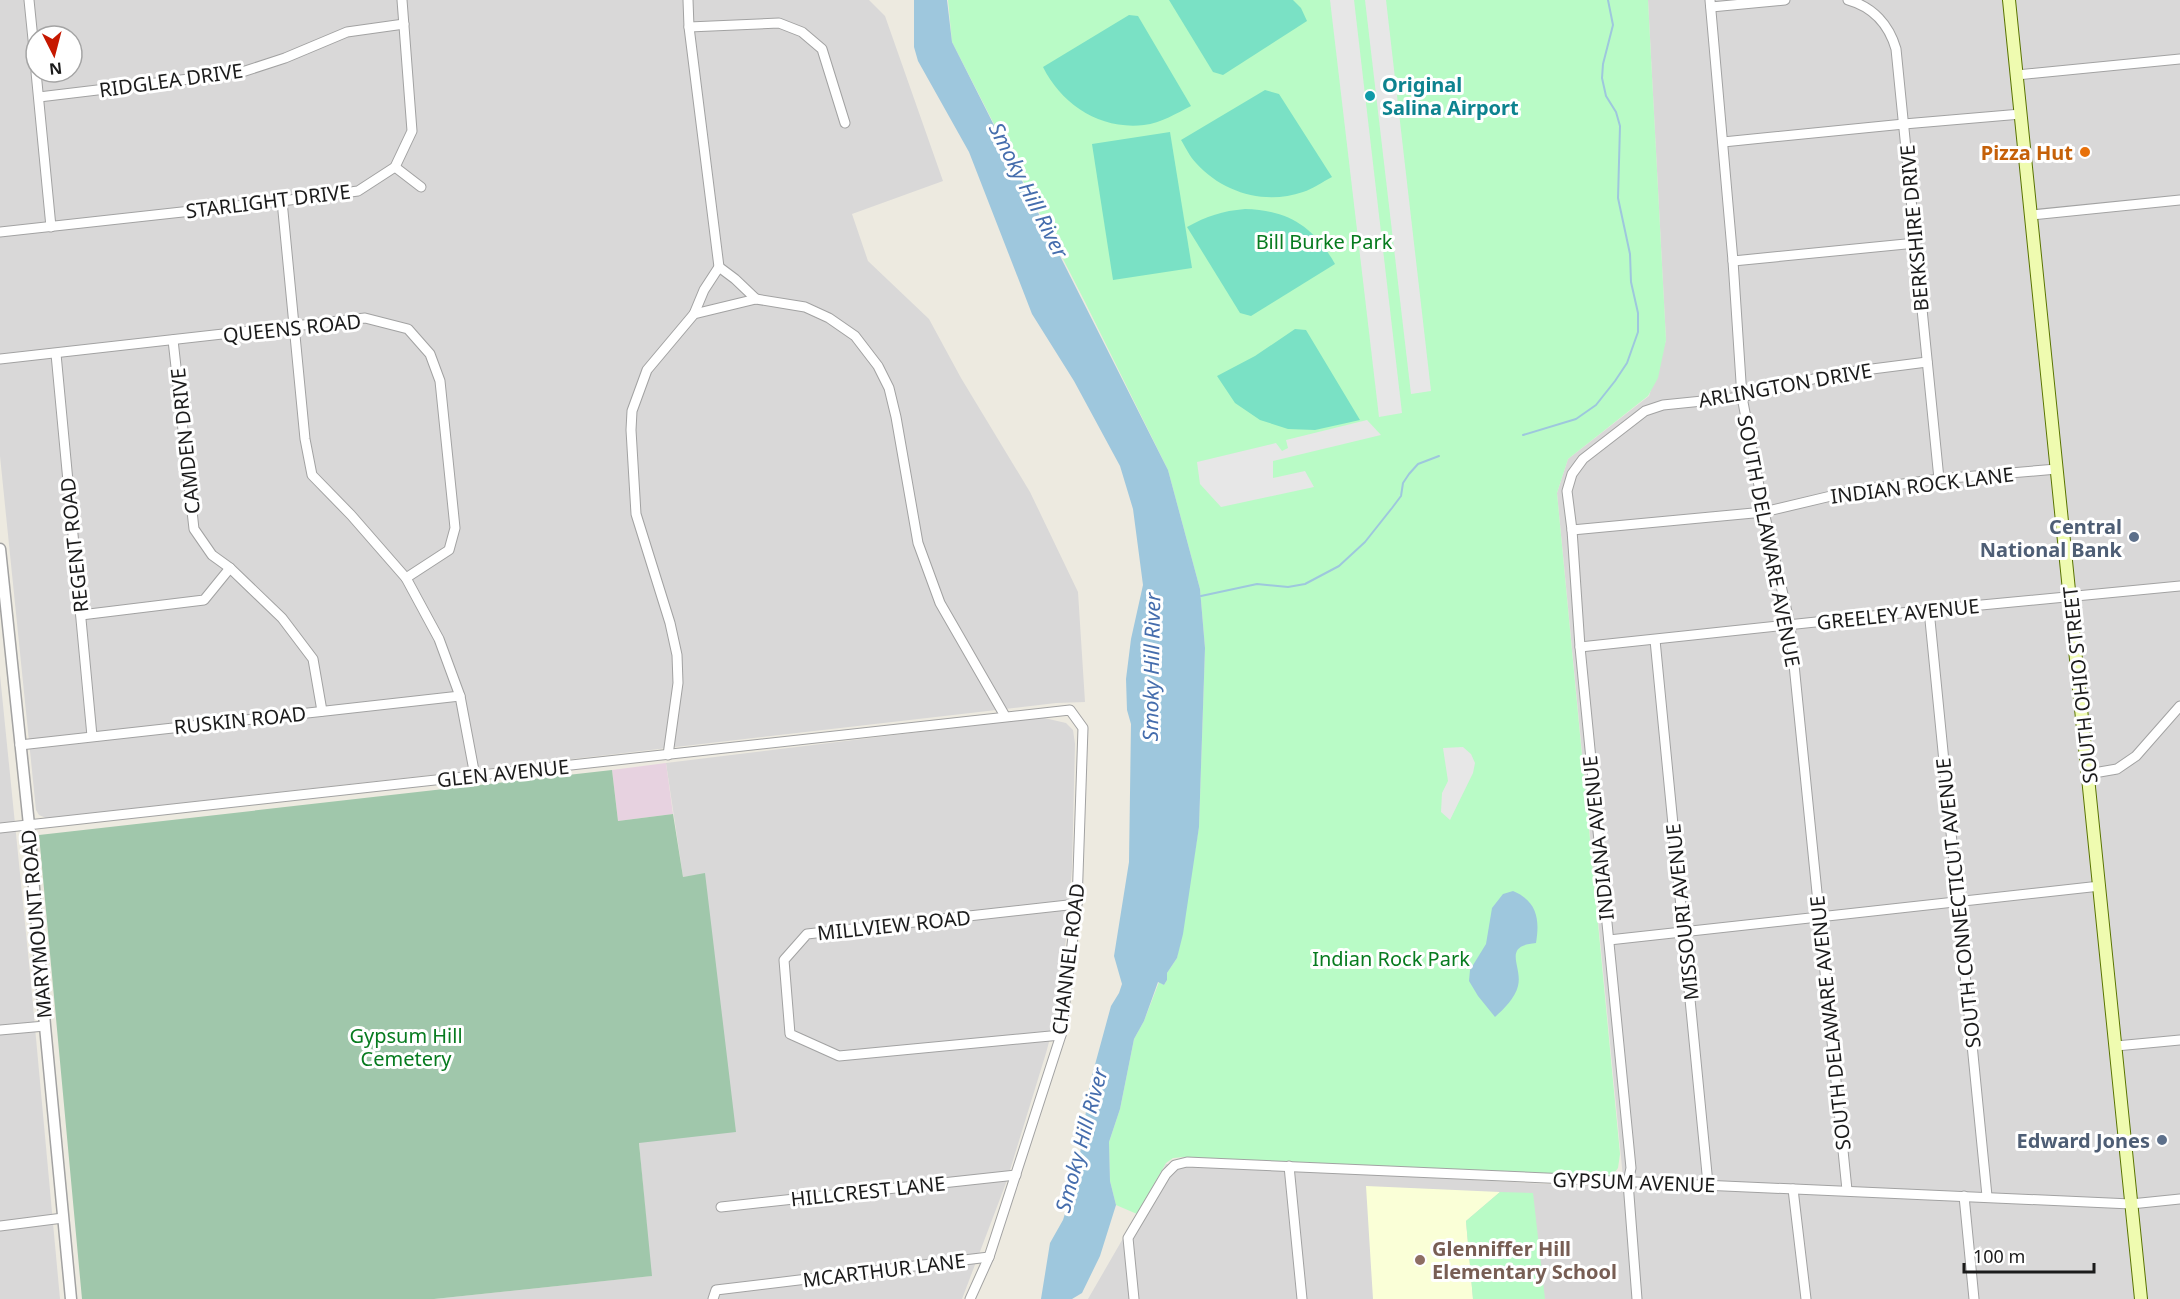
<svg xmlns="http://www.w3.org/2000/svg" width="2180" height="1299" font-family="'Noto Sans',sans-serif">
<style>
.residential{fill:#d9d8d8;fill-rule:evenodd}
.industrial{fill:#e7d2e0}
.education{fill:#faffd7}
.cemetery{fill:#a0c7ab}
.park{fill:#b9fbc6}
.pitch{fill:#7ae1c5}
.parking{fill:#e7e7e7}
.water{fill:#9ec7dd}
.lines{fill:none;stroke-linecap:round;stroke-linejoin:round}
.stream{stroke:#9ec7dd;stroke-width:2}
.minor-casing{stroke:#a2a2a2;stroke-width:11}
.tertiary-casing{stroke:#a2a2a2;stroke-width:13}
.secondary-casing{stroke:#597401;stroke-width:14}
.minor{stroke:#fff;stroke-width:9}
.tertiary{stroke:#fff;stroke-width:10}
.secondary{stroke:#effbb0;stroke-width:12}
.culture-dot{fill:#0f9aa8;stroke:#fff;stroke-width:2}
.food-dot{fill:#e8710a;stroke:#fff;stroke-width:2}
.service-dot{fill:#5c6f8a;stroke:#fff;stroke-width:2}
.education-dot{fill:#8d6e63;stroke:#fff;stroke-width:2}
.labels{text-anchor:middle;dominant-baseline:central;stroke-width:6;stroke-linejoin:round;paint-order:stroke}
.street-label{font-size:20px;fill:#1b1b1b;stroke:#fff}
.culture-label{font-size:20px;font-weight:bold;fill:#0d838f;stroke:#fff;text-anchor:start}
.food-label{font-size:20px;font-weight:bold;fill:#c56008;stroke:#fff;text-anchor:end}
.park-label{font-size:20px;fill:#077b1f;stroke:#fff}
.service-label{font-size:20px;font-weight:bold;fill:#4e5e75;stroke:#fff;text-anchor:end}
.education-label{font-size:20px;font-weight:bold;fill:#785e54;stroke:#fff;text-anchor:start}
.water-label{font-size:21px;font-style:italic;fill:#456dad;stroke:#fff}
</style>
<rect width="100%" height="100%" fill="#edeae0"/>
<g class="residential">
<path d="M0,0h869l16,16 58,165 -91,33 16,47 61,58 32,59 69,114 48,100 7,110 -29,1 -509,59 -501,56 -7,-3 -3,-5 -36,-354zM36,36h36v36h-36z"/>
<polygon points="1648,0 2180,0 2180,1299 1088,1299 1166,1164 1624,1188 1557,493 1568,459 1649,396 1666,340"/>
<polygon points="0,675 30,973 60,1299 0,1299"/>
<polygon points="1040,717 1066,723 1073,730 1075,744 1072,868 1066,939 1055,1020 1046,1053 1006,1183 962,1299 434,1299 651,1276 639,1142 705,874 683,877 666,763"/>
</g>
<polygon class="industrial" points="666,763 673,814 618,821 612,770"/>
<polygon class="education" points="1366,1186 1500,1192 1466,1221 1473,1299 1373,1299"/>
<polygon class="cemetery" points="612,770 618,821 673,814 683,877 705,873 736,1132 639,1143 652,1276 434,1299 82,1299 39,835"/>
<g class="park">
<polygon points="948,0 1648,0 1666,340 1658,378 1648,396 1568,459 1557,493 1620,1154 1618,1168 1611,1177 1184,1157 1173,1158 1166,1163 1137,1214 1116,1205 1110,1181 1109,1142 1120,1109 1134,1039 1144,1021 1159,982 1164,985 1167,980 1167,973 1177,958 1199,827 1205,648 1200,589 1168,470 1085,302 952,42"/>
<polygon points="1500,1192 1533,1193 1545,1299 1473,1299 1466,1221"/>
</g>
<g class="pitch">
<polygon points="1169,0 1293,0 1301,8 1307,21 1223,75 1213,72"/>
<path d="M1129,15l9,1 53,90c-14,7 -30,17 -47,19 -44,5 -82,-20 -101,-58z"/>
<path d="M1265,90l14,4 53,83c-10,5 -19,12 -29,15 -38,13 -80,1 -107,-29 -6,-6 -10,-15 -15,-23z"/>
<polygon points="1170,132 1192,268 1113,280 1092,144"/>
<path d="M1245,209c43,1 69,18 90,55l-84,52 -11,-3 -53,-86c20,-11 35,-16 58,-18z"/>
<polygon points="1295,329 1306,330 1360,420 1315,430 1288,429 1260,420 1235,403 1217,376 1255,356"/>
</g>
<g class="parking">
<polygon points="1330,0 1354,0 1402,413 1379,417"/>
<polygon points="1365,0 1386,0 1431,391 1411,394"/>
<polygon points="1367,420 1381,435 1273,461 1273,478 1305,471 1314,487 1221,507 1200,484 1197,462 1276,443 1282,451 1288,448 1286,440"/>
<polygon points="1463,747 1471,754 1475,763 1473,773 1450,820 1441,812 1442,793 1448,781 1443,748"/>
</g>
<g class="water">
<polygon points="914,0 947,0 952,42 1168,470 1200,589 1205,648 1199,827 1183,934 1177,958 1167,973 1167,980 1164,985 1158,982 1144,1021 1134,1039 1120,1109 1109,1142 1110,1181 1116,1205 1100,1256 1082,1293 1072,1299 1041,1299 1050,1243 1063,1220 1077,1175 1090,1083 1111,1006 1119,993 1122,984 1114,956 1129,862 1131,724 1127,710 1126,679 1131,639 1143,585 1133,509 1120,466 1074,381 1032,314 969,152 918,61 914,47"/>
<path d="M1513,891c24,10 27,28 23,52 -35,3 -13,23 -18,43 -3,12 -14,23 -23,31l-17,-21 -9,-15 1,-11 16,-26 6,-36 11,-14z"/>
</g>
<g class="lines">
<g class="stream">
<polyline points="1523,435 1576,419 1596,405 1615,381 1627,363 1638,332 1638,313 1631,282 1630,254 1618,198 1620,126 1616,112 1606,96 1602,78 1603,64 1613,25 1608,0"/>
<polyline points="1201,596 1257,584 1288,587 1305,584 1339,566 1365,542 1392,508 1401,496 1403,483 1409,474 1418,464 1439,456"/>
</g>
<defs>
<g id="minor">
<polyline points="29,0 36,69"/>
<polyline points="688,0 689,27 719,267"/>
<polyline points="1710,0 1733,261 1742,397 1764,512 1790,625 1847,1190"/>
<path d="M1848,0c25,7 41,25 48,49l43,430"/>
<polyline points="1711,7 1785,0"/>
<polyline points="689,27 779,23 802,32 822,49 845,123"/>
<polyline points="36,72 51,227"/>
<polyline points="2017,75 2180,59"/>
<polyline points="39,97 239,73 285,58 347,32 404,24"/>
<polyline points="1723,142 1904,124 2021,114"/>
<polyline points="395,167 421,187"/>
<polyline points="282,201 305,439 312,475 351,515 406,578 439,639 460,696 475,776"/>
<polyline points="2031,215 2180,200"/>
<polyline points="0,232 282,201 358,191 395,167 412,131 402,0"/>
<polyline points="1733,261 1916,243"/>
<polyline points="694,314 704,290 719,267 735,279 756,299"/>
<polyline points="173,340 194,529 212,555 230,568 282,618 313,659 322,711"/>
<polyline points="56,354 92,736"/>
<polyline points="0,359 365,318 408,329 430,354 440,381 455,528 449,550 406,578"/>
<polyline points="1572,530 1764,512 1852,491 1939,479 2057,469"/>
<polyline points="1929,610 1987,1196"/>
<polyline points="81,615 204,600 230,568"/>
<polyline points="1655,640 1708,1184"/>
<polyline points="1580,647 1929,610 2180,586"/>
<polyline points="20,745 460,696"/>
<polyline points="668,755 678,683 677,655 670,623 636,514 631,430 632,411 647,370 694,314 756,299 805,307 829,318 855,336 878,366 889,388 896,417 918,543 940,603 1005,716"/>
<polyline points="2088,774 2117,769 2136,756 2180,706"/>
<polyline points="0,828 1070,710 1083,728 1077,904 1061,1035 989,1257 970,1299"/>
<polyline points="1609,940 2100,886"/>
<polyline points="0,1030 45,1026"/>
<polyline points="1061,1035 839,1056 790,1034 784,960 807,934 1077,904"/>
<polyline points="2116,1046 2180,1040"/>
<polyline points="1289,1166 1302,1299"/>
<polyline points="1793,1189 1806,1299"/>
<polyline points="1964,1196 1974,1299"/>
<polyline points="721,1207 1016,1175"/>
<polyline points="0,1226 63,1218"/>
<polyline points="713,1299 716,1290 989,1257"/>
<polyline points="1134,1299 1128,1238 1166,1174 1175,1165 1187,1162 2131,1204 2180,1199"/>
<polyline points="1637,1299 1628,1182 1631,1168 1580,647 1572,530 1567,491 1572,474 1583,459 1645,411 1663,405 1742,397 1833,374 1927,362"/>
</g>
<polyline id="tertiary" points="0,549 29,825 45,1026 71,1299"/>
<polyline id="secondary" points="2009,0 2141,1299"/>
</defs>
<use href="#minor" class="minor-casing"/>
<use href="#tertiary" class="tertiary-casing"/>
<use href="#secondary" class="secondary-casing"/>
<use href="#minor" class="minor"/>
<use href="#tertiary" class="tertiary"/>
<use href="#secondary" class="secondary"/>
</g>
<circle class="culture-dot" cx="1370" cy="96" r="6"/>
<circle class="food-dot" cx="2085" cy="152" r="6"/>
<g class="service-dot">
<circle cx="2134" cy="537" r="6"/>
<circle cx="2162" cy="1140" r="6"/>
</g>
<circle class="education-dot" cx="1420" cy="1260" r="6"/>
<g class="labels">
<g class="street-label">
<text transform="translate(171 80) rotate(-8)">RIDGLEA DRIVE</text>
<text transform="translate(268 201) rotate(-7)">STARLIGHT DRIVE</text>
<text transform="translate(1914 228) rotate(-95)">BERKSHIRE DRIVE</text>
<text transform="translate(292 328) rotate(-6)">QUEENS ROAD</text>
<text transform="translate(1785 385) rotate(-10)">ARLINGTON DRIVE</text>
<text transform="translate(185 441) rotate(-96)">CAMDEN DRIVE</text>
<text transform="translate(1922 485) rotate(-7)">INDIAN ROCK LANE</text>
<text transform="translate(1769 541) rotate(79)">SOUTH DELAWARE AVENUE</text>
<text transform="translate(74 545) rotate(-96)">REGENT ROAD</text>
<text transform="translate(1898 614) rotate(-6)">GREELEY AVENUE</text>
<text transform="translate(2080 685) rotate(-96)">SOUTH OHIO STREET</text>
<text transform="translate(240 720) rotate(-6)">RUSKIN ROAD</text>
<text transform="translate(503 773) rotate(-6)">GLEN AVENUE</text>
<text transform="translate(1598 838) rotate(-96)">INDIANA AVENUE</text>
<text transform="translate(1958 903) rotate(-96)">SOUTH CONNECTICUT AVENUE</text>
<text transform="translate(1682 912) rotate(-96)">MISSOURI AVENUE</text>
<text transform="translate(36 924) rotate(-95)">MARYMOUNT ROAD</text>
<text transform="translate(894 925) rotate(-6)">MILLVIEW ROAD</text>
<text transform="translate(1068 959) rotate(-83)">CHANNEL ROAD</text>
<text transform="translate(1830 1023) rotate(-96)">SOUTH DELAWARE AVENUE</text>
<text transform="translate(1634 1182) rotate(2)">GYPSUM AVENUE</text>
<text transform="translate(868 1191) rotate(-6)">HILLCREST LANE</text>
<text transform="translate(884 1270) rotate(-7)">MCARTHUR LANE</text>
</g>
<g class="culture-label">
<text x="1382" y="84">Original<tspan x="1382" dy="23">Salina Airport</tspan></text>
</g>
<g class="food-label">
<text x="2073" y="152">Pizza Hut</text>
</g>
<g class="park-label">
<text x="1324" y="241">Bill Burke Park</text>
<text x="1391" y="958">Indian Rock Park</text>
<text x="406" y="1035">Gypsum Hill<tspan x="406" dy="23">Cemetery</tspan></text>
</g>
<g class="service-label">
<text x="2122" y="526">Central<tspan x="2122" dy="23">National Bank</tspan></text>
<text x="2150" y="1140">Edward Jones</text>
</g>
<g class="education-label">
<text x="1432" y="1248">Glenniffer Hill<tspan x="1432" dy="23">Elementary School</tspan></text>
</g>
<g class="water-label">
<text transform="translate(1029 190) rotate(63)">Smoky Hill River</text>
<text transform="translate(1151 667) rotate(-89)">Smoky Hill River</text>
<text transform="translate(1081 1140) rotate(-75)">Smoky Hill River</text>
</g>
</g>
<g transform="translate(54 54) rotate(174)"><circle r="28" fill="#ffffff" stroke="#a4a4a4" stroke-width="1.5"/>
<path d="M0-4.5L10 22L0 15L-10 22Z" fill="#c61800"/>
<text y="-9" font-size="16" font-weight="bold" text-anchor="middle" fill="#1b1b1b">N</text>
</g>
<path d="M1964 1263v9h130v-9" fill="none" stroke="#1b1b1b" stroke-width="3"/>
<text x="1973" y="1263" font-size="18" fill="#1b1b1b" stroke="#ffffff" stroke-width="4.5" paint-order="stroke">100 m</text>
</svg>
